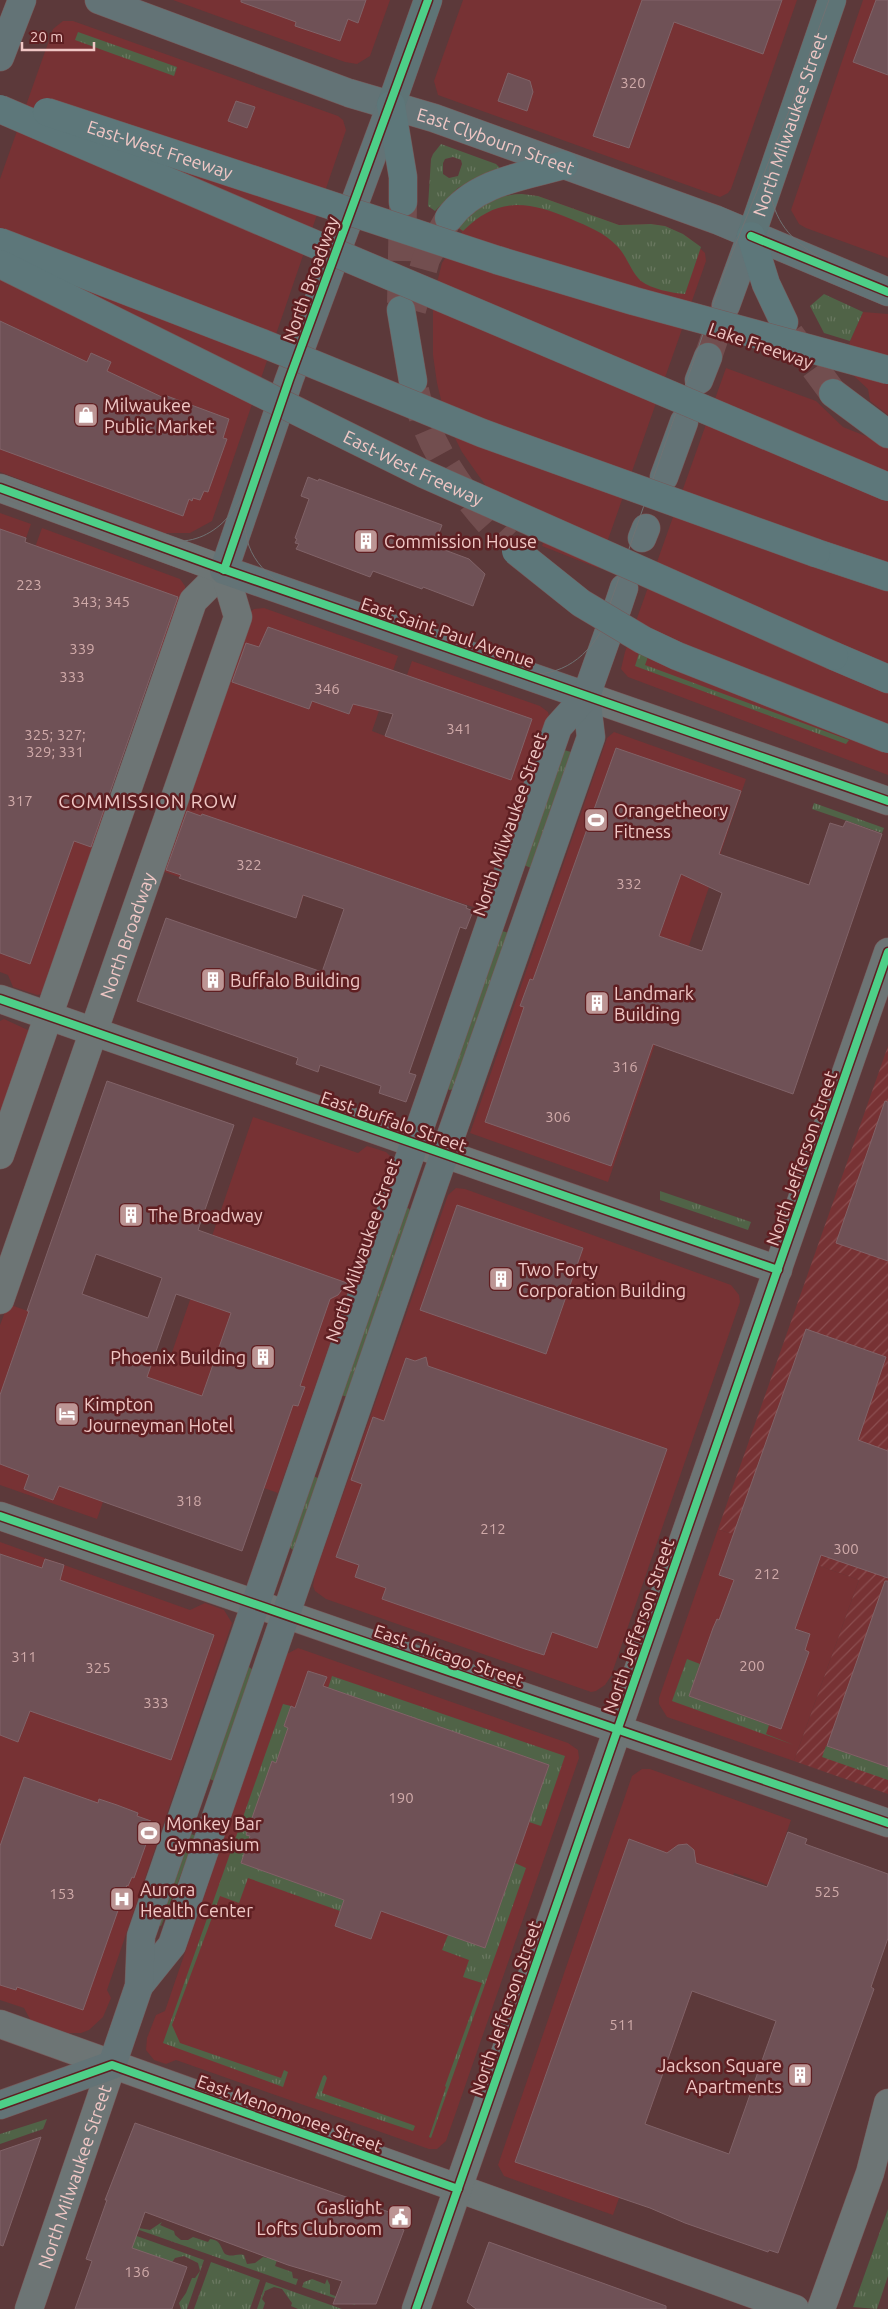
<svg xmlns="http://www.w3.org/2000/svg" width="888" height="2309" font-family="Ubuntu,sans-serif">
<style>
.built{fill:#773234}
.industrial{fill:url(#industrial-furrows)}
.grass{fill:url(#grass-tufts);fill-rule:evenodd}
.garden{fill:#506347}
.building{fill:#6f5156;stroke:#816368;fill-rule:evenodd}
.lines{fill:none;stroke-linecap:round;stroke-linejoin:round}
.secondary-tunnel{stroke:#724e4f;stroke-width:28;stroke-dasharray:28 14;stroke-linecap:butt}
.motorway-tunnel{stroke:#724e4f;stroke-width:28;stroke-dasharray:28 14;stroke-linecap:butt}
.minor-casing{stroke:#775858;stroke-width:29}
.tertiary-casing{stroke:#775858;stroke-width:29}
.secondary-casing{stroke:#775858;stroke-width:29}
.primary-casing{stroke:#775858;stroke-width:29}
.motorway-casing{stroke:#775858;stroke-width:29}
.minor{stroke:#6d7575;stroke-width:28}
.tertiary{stroke:#6d7575;stroke-width:28}
.secondary{stroke:#637376;stroke-width:28}
.primary{stroke:#5e7476;stroke-width:28}
.motorway{stroke:#5d777a;stroke-width:28}
.tram{stroke:#707273;stroke-width:1}
.motorway-bridge-casing{stroke:#775858;stroke-width:29;stroke-linecap:butt}
.motorway-bridge{stroke:#5d777a;stroke-width:28}
.cycleway-casing{stroke:#5f1f22;stroke-width:11}
.cycleway{stroke:#4dcf88;stroke-width:8}
.labels{text-anchor:middle;dominant-baseline:central;stroke-width:5;stroke-linejoin:round;paint-order:stroke}
.number-label{font-size:15px;fill:#d0aaa9}
.street-label{font-size:18px;fill:#f0c7c5;stroke:#5f1f22}
.poi-label{font-size:18px;fill:#f0c7c5;stroke:#5f1f22;text-anchor:start}
.neighbourhood-label{font-size:19px;letter-spacing:1px;fill:#f0c7c5;stroke:#5f1f22}
</style>
<defs>
<pattern id="industrial-furrows" width="10" height="10" patternUnits="userSpaceOnUse" patternTransform="scale(1.25)"><rect width="10" height="10" fill="#773234"/><path d="M-1 1l2-2M0 10L10 0M9 11l2-2" fill="none" stroke="#8b4e50"/></pattern>
<pattern id="grass-tufts" width="24" height="20" patternUnits="userSpaceOnUse" patternTransform="scale(1.25)"><rect width="24" height="20" fill="#506347"/><path d="M3 7l-1-3M5 7V3M7 7l1-3M15 17l-1-3M17 17v-4M19 17l1-3" fill="none" stroke="#6a7860"/></pattern>
</defs>
<rect width="100%" height="100%" fill="#5c393a"/>
<g class="built">
<polygon points="173,0 390,0 370,56 357,64 345,62"/>
<polygon points="463,0 797,0 731,189 728,193 720,197 438,95 434,81"/>
<polygon points="863,0 888,0 888,258 806,228 799,224 791,210"/>
<polygon points="63,21 73,21 338,116 343,120 346,130 212,521 190,533 164,533 0,472 0,179 53,29"/>
<polygon points="516,194 538,196 619,225 651,224 665,226 688,237 705,253 706,261 598,568 542,546 545,538 495,499 462,452 446,420 437,383 433,355 433,298 442,263 462,232 456,226"/>
<polygon points="863,312 888,314 888,415 870,401 868,389 853,375 845,363 850,341"/>
<polygon points="726,368 816,401 843,427 888,445 888,775 628,677 621,669 625,652"/>
<polygon points="0,513 31,524 0,611"/>
<polygon points="42,528 180,579 185,586 185,594 162,660 13,608"/>
<polygon points="264,608 398,656 372,731 385,736 412,661 540,706 548,712 549,716 482,910 318,855 296,918 159,870 250,612 254,609"/>
<polygon points="614,732 746,779 608,1182 470,1133 607,738"/>
<polygon points="0,757 115,798 42,994 37,995 13,987 8,975 0,972"/>
<polygon points="4,1019 30,1031 0,1132 0,1021"/>
<polygon points="253,1117 358,1153 367,1146 386,1152 390,1156 392,1165 278,1493 125,1439 97,1519 0,1485 0,1325 8,1304 169,1361"/>
<polygon points="456,1188 465,1189 731,1285 739,1295 740,1302 611,1676 605,1685 596,1691 591,1692 326,1599 315,1591 313,1586 315,1574 448,1195"/>
<polygon points="718,1529 859,1580 794,1761 667,1717 659,1704 659,1698"/>
<polygon points="0,1542 190,1610 205,1603 224,1610 232,1623 107,1990 111,1998 103,2017 89,2030 81,2033 68,2033 31,2021 24,2008 0,2000"/>
<polygon points="298,1648 568,1743 578,1750 579,1758 446,2141 437,2149 429,2149 176,2060 166,2064 154,2060 146,2050 147,2038 156,2015 165,2011 287,1654"/>
<polygon points="642,1769 650,1769 791,1820 768,1885 734,1873 613,2215 504,2176 498,2165 632,1776"/>
</g>
<polygon class="industrial" points="888,1046 888,1794 794,1761 859,1580 718,1529"/>
<g class="grass">
<polygon points="78,32 177,67 174,76 75,40"/>
<path d="M441,144l55,20 4,4 -42,20 -23,23 -7,-5 3,-47 2,-5zM453,157l8,3 1,4 -4,12 -9,2 -6,-4v-11l2,-4z"/>
<path d="M522,194l16,2 81,29 32,-1 14,2 18,8 18,13 -16,47c-13,-1 -34,-5 -44,-13 -10,-9 -14,-25 -24,-35 -12,-13 -30,-20 -46,-27 -43,-18 -73,-23 -108,12l-7,-5c16,-18 41,-32 66,-32z"/>
<polygon points="824,294 863,312 850,341 824,333 810,306"/>
<polygon points="640,650 649,654 645,665 849,740 846,744 635,666"/>
<polygon points="564,750 571,752 531,868 524,865"/>
<polygon points="814,803 884,828 882,833 812,809"/>
<polygon points="502,931 509,933 454,1089 449,1090 447,1087"/>
<polygon points="660,1191 751,1222 748,1230 660,1200"/>
<polygon points="408,1208 410,1210 348,1397 341,1395 405,1209"/>
<polygon points="313,1476 320,1479 296,1549 293,1550 288,1546"/>
<polygon points="687,1659 700,1664 689,1696 769,1725 766,1734 794,1745 672,1701"/>
<polygon points="332,1676 565,1756 541,1826 529,1822 549,1765 328,1688"/>
<polygon points="283,1704 291,1706 284,1726 288,1728 276,1763 272,1762 246,1835 250,1836 241,1863 344,1900 340,1911 248,1878 239,1903 220,1896 172,2025 180,2043 281,2078 284,2070 288,2072 283,2087 163,2043"/>
<polygon points="826,1746 888,1767 888,1780 822,1757"/>
<polygon points="515,1863 526,1868 431,2138 429,2137 446,2087 445,2086 482,1983 463,1977 469,1960 442,1950 448,1935 485,1948"/>
<polygon points="325,2075 327,2078 322,2093 413,2125 415,2126 413,2131 315,2098 323,2076"/>
<polygon points="47,2119 43,2129 0,2144 0,2134"/>
<polygon points="888,2209 888,2276 877,2309 853,2307"/>
<path d="M162,2222l-2,3 14,6 1,4 6,5h7l5,-3 15,5 2,-3c11,1 10,8 15,15 8,4 11,-1 19,1l3,9 8,-1 8,-6 4,1 1,-5 11,1 -4,12 17,6 1,6 5,1 -2,6 -168,-59 22,4z"/>
<polygon points="117,2229 204,2260 187,2309 181,2309 179,2303 186,2293 192,2278 195,2278 200,2271 198,2263 184,2256 175,2258 171,2264 131,2248"/>
<polygon points="211,2262 260,2280 250,2309 194,2309"/>
<polygon points="312,2279 325,2284 327,2279 330,2285 330,2294 354,2303 359,2294 355,2305 302,2287 304,2282"/>
<polygon points="266,2282 342,2309 298,2309 291,2306 292,2303 282,2289 274,2287 265,2291 262,2299 265,2303 263,2309 257,2309"/>
</g>
<g class="garden">
<polygon points="249,1667 253,1670 214,1781 208,1778 247,1668"/>
<polygon points="189,1833 196,1836 161,1926 158,1925"/>
</g>
<g class="building">
<polygon points="241,0 366,0 358,23 348,19 340,41 295,26 296,22 241,2"/>
<polygon points="642,0 782,0 763,54 674,22 629,148 593,136"/>
<polygon points="876,0 888,0 888,75 853,62"/>
<polygon points="508,73 530,81 533,92 527,111 498,101"/>
<polygon points="236,101 255,107 247,128 228,121"/>
<polygon points="0,321 87,362 91,353 111,362 107,371 166,399 167,396 229,419 223,438 227,439 208,492 204,491 200,500 193,498 192,501 189,499 183,516 0,449"/>
<polygon points="308,477 318,481 319,479 442,525 434,546 469,559 485,574 473,606 423,587 422,589 373,571 370,577 296,549 299,544 295,543 297,539 295,538 309,499 301,496"/>
<polygon points="0,529 26,538 25,542 178,597 91,847 74,841 30,964 0,953"/>
<polygon points="268,627 532,719 511,780 385,736 393,714 353,704 349,714 312,701 309,709 232,682 246,643 259,647"/>
<path d="M616,748l125,43 -22,63 90,31 21,-62 13,4 3,-6 36,13 -89,260 -140,-50 -42,122 -126,-44 39,-115 -4,-1 10,-27 3,1zM681,874l41,19 -20,58 -43,-15z"/>
<polygon points="187,811 201,816 202,814 342,862 467,906 466,908 473,911 466,929 460,927 409,1073 416,1075 406,1102 379,1093 381,1086 320,1065 318,1072 296,1064 298,1058 137,1001 166,918 322,972 344,909 303,895 296,918 179,878 181,875 166,870"/>
<path d="M107,1081l127,44 -36,105 149,53 -9,12 -8,4 -30,87 5,1 -7,19 -5,-1 -51,146 -183,-65 -6,14 -29,-11 5,-14 -29,-11v-69l29,-84h-2zM96,1254l66,24 -14,40 -66,-24zM176,1294l55,19 -29,83 -55,-19z"/>
<polygon points="885,1101 888,1102 888,1261 836,1243"/>
<polygon points="457,1205 583,1248 546,1354 420,1310"/>
<polygon points="806,1329 886,1357 858,1440 888,1451 888,1578 821,1555 795,1629 810,1634 805,1650 809,1652 781,1729 689,1696 713,1628 717,1619 719,1620 734,1580 719,1575"/>
<polygon points="426,1357 428,1366 667,1449 597,1648 552,1632 544,1655 525,1649 382,1599 386,1588 355,1577 359,1565 336,1557 362,1484 351,1480 373,1417 384,1421 406,1358 415,1361"/>
<polygon points="0,1554 42,1568 45,1559 64,1565 60,1580 214,1635 171,1760 30,1711 18,1742 0,1735"/>
<polygon points="885,1581 888,1581 888,1767 827,1746"/>
<polygon points="308,1671 327,1677 323,1686 549,1765 485,1948 381,1911 371,1939 354,1933 335,1926 344,1900 241,1863 250,1836 246,1835 272,1761 276,1763 288,1728 284,1726 291,1706 295,1708"/>
<polygon points="24,1777 98,1803 99,1799 117,1805 138,1813 137,1816 151,1821 148,1829 151,1830 134,1878 132,1877 128,1886 127,1885 83,2010 17,1987 16,1990 0,1985 0,1846"/>
<path d="M788,1832l19,7 -2,5 83,30v64l-17,49 3,2 -96,264 -9,-3 -1,2 -83,-29 -35,-15 -135,-46 114,-323 38,14 11,-8 9,-1 7,6 2,13 71,24zM692,1991l84,30 -47,133 -84,-30z"/>
<polygon points="135,2123 406,2218 402,2229 404,2230 376,2304 333,2304 342,2281 288,2265 145,2212 132,2248 187,2267 172,2309 75,2309 92,2261 86,2259 107,2200 105,2200"/>
<polygon points="41,2137 3,2246 0,2245 0,2151"/>
<polygon points="489,2242 666,2306 666,2309 476,2309 467,2302"/>
</g>
<g class="lines">
<polyline class="secondary-tunnel" points="708,357 726,305"/>
<g class="motorway-tunnel">
<polyline points="401,303 403,206"/>
<polyline points="412,310 426,259 447,221"/>
<polyline points="790,334 833,393"/>
<path d="M415,390c12,57 51,110 91,151"/>
</g>
<defs>
<g id="minor">
<polyline points="0,999 778,1270"/>
<polyline points="0,1155 193,601 224,570"/>
<path id="s1" d="M0,1300l238,-683 -14,-47"/>
<polyline points="0,1516 256,1604"/>
<polyline points="0,2024 795,2309"/>
<path id="s2" d="M29,2309l83,-244"/>
<polyline points="416,2309 888,952"/>
<polyline points="821,2309 870,2173 888,2103"/>
</g>
<g id="tertiary">
<polyline points="0,488 224,570"/>
<polyline points="586,696 888,801"/>
<polyline points="256,1604 888,1823"/>
</g>
<g id="secondary">
<path id="s3" d="M99,0l250,93 85,25 283,102 171,72"/>
<polyline points="0,57 22,0"/>
<polyline points="391,105 289,380 224,570 586,696"/>
<polyline points="726,305 751,236"/>
<polyline points="699,380 708,357"/>
<polyline points="664,477 684,422"/>
<polyline points="642,538 646,528"/>
<polyline points="617,609 624,588"/>
<polyline points="139,1986 172,1945 435,1181 591,737 586,696"/>
<polyline points="0,2105 112,2065 139,1986 141,1936 558,727 586,696 608,634"/>
</g>
<g id="primary">
<polyline points="391,105 428,0"/>
<path id="s4" d="M751,236l81,-236"/>
</g>
<g id="motorway">
<polyline points="391,105 403,177 403,202"/>
<path d="M449,218c26,-36 75,-42 115,-53"/>
<polyline points="751,236 766,284 784,322"/>
<polyline points="401,310 413,381"/>
<polyline points="833,393 888,434"/>
<polyline points="816,553 888,577"/>
<polyline points="834,656 888,679"/>
</g>
</defs>
<use href="#minor" class="minor-casing"/>
<use href="#tertiary" class="tertiary-casing"/>
<use href="#secondary" class="secondary-casing"/>
<use href="#primary" class="primary-casing"/>
<use href="#motorway" class="motorway-casing"/>
<use href="#minor" class="minor"/>
<use href="#tertiary" class="tertiary"/>
<use href="#secondary" class="secondary"/>
<use href="#primary" class="primary"/>
<use href="#motorway" class="motorway"/>
<g class="tram">
<path d="M770,166c-7,79 58,97 118,121"/>
<path d="M0,479c33,13 67,25 100,38 19,7 38,17 58,22 51,12 80,-25 96,-67l48,-139 123,-333"/>
<path d="M247,496c-8,47 5,70 44,95"/>
<path d="M0,497l133,49 92,27 285,99c39,8 69,-5 90,-39l123,-357 70,-175 36,-101"/>
</g>
<defs>
<g id="motorway-bridge">
<polyline points="0,109 265,223 888,487"/>
<path id="s5" d="M47,112l450,148 137,41 254,69"/>
<polyline points="0,242 262,343 482,433 816,553"/>
<path id="s6" d="M0,264l424,210 410,182"/>
<polyline points="516,551 581,603 643,640 677,656 888,739"/>
</g>
</defs>
<use href="#motorway-bridge" class="motorway-bridge-casing"/>
<use href="#motorway-bridge" class="motorway-bridge"/>
<defs>
<g id="cycleway">
<polyline points="751,236 888,292"/>
<polyline points="0,488 220,568 888,801"/>
<polyline points="224,570 289,380 428,0"/>
<polyline points="0,999 778,1270"/>
<polyline points="0,1516 888,1823"/>
<polyline points="0,2105 112,2065 458,2189"/>
<polyline points="416,2309 888,952"/>
</g>
</defs>
<use href="#cycleway" class="cycleway-casing"/>
<use href="#cycleway" class="cycleway"/>
</g>
<defs>
<symbol id="shop-square" viewBox="-11 -11 22 22"><rect x="-9" y="-9" width="18" height="18" rx="4" fill="#bc9594" stroke="#5f1f22"/><path d="M-5-2.5h2.3a2.7 3.5 0 0 1 5.4 0H5L5.5 6h-11ZM-1.5-2.5h3a1.5 2.3 0 0 0-3 0Z" fill="#fff"/></symbol>
<symbol id="building-square" viewBox="-11 -11 22 22"><rect x="-9" y="-9" width="18" height="18" rx="4" fill="#bc9594" stroke="#5f1f22"/><path d="M-4-6H4V6H1V3H-1V6H-4ZM-2.5-4.3h1.7v1.8h-1.7ZM.8-4.3h1.7v1.8H.8ZM-2.5-1h1.7V.8h-1.7ZM.8-1h1.7V.8H.8Z" fill="#fff"/></symbol>
<symbol id="stadium-square" viewBox="-11 -11 22 22"><rect x="-9" y="-9" width="18" height="18" rx="4" fill="#bc9594" stroke="#5f1f22"/><path d="M0-5a6.5 5 0 1 0 0 10a6.5 5 0 1 0 0-10ZM-3.5-1.8h7v3.6h-7Z" fill="#fff"/></symbol>
<symbol id="hotel-square" viewBox="-11 -11 22 22"><rect x="-9" y="-9" width="18" height="18" rx="4" fill="#bc9594" stroke="#5f1f22"/><path d="M-6-4.5h1.5V1H6V5H4.5V3h-9V5H-6ZM-4 0a1.8 1.8 0 1 1 3.6 0ZM.5 0V-2.5h3Q6-2.5 6 0Z" fill="#fff"/></symbol>
<symbol id="hospital-square" viewBox="-11 -11 22 22"><rect x="-9" y="-9" width="18" height="18" rx="4" fill="#bc9594" stroke="#5f1f22"/><path d="M-5-5h3v3.5h4V-5h3V5h-3V1.5h-4V5h-3Z" fill="#fff"/></symbol>
<symbol id="civic-square" viewBox="-11 -11 22 22"><rect x="-9" y="-9" width="18" height="18" rx="4" fill="#bc9594" stroke="#5f1f22"/><path d="M-.6-6.5H3V-4.5H.6V-3L4-1V1h2V6H-6V1h2V-1L-.6-3ZM-1.2 2.5V6h2.4V2.5Z" fill="#fff"/></symbol>
</defs>
<g fill-rule="evenodd">
<use href="#shop-square" x="72" y="401" width="28" height="28"/>
<use href="#building-square" x="352" y="527" width="28" height="28"/>
<use href="#stadium-square" x="582" y="806" width="28" height="28"/>
<use href="#building-square" x="199" y="966" width="28" height="28"/>
<use href="#building-square" x="583" y="989" width="28" height="28"/>
<use href="#building-square" x="117" y="1201" width="28" height="28"/>
<use href="#building-square" x="487" y="1265" width="28" height="28"/>
<use href="#building-square" x="249" y="1343" width="28" height="28"/>
<use href="#hotel-square" x="53" y="1400" width="28" height="28"/>
<use href="#stadium-square" x="135" y="1819" width="28" height="28"/>
<use href="#hospital-square" x="108" y="1885" width="28" height="28"/>
<use href="#building-square" x="786" y="2061" width="28" height="28"/>
<use href="#civic-square" x="386" y="2203" width="28" height="28"/>
</g>
<g class="labels">
<g class="number-label">
<text x="633" y="82">320</text>
<text x="29" y="584">223</text>
<text x="101" y="601">343; 345</text>
<text x="82" y="648">339</text>
<text x="72" y="676">333</text>
<text x="327" y="688">346</text>
<text x="459" y="728">341</text>
<text x="55" y="734">325; 327;<tspan x="55" dy="17">329; 331</tspan></text>
<text x="20" y="800">317</text>
<text x="249" y="864">322</text>
<text x="629" y="883">332</text>
<text x="625" y="1066">316</text>
<text x="558" y="1116">306</text>
<text x="189" y="1500">318</text>
<text x="493" y="1528">212</text>
<text x="846" y="1548">300</text>
<text x="767" y="1573">212</text>
<text x="24" y="1656">311</text>
<text x="752" y="1665">200</text>
<text x="98" y="1667">325</text>
<text x="156" y="1702">333</text>
<text x="401" y="1797">190</text>
<text x="827" y="1891">525</text>
<text x="62" y="1893">153</text>
<text x="622" y="2024">511</text>
<text x="137" y="2271">136</text>
</g>
<g class="street-label">
<text stroke="none"><textPath href="#s4" startOffset="118">North Milwaukee Street</textPath></text>
<text stroke="none"><textPath href="#s3" startOffset="421">East Clybourn Street</textPath></text>
<text stroke="none"><textPath href="#s5" startOffset="119">East-West Freeway</textPath></text>
<text transform="translate(310 279) rotate(-70)">North Broadway</text>
<text transform="translate(761 345) rotate(19)">Lake Freeway</text>
<text stroke="none"><textPath href="#s6" startOffset="461">East-West Freeway</textPath></text>
<text transform="translate(448 632) rotate(19)">East Saint Paul Avenue</text>
<text transform="translate(509 824) rotate(-71)">North Milwaukee Street</text>
<text stroke="none"><textPath href="#s1" startOffset="386">North Broadway</textPath></text>
<text transform="translate(394 1121) rotate(19)">East Buffalo Street</text>
<text transform="translate(801 1158) rotate(-71)">North Jefferson Street</text>
<text transform="translate(362 1250) rotate(-71)">North Milwaukee Street</text>
<text transform="translate(638 1626) rotate(-71)">North Jefferson Street</text>
<text transform="translate(449 1655) rotate(19)">East Chicago Street</text>
<text transform="translate(505 2008) rotate(-71)">North Jefferson Street</text>
<text transform="translate(290 2113) rotate(20)">East Menomonee Street</text>
<text stroke="none"><textPath href="#s2" startOffset="140">North Milwaukee Street</textPath></text>
</g>
<g class="poi-label">
<text x="104" y="405">Milwaukee<tspan x="104" dy="21">Public Market</tspan></text>
<text x="384" y="541">Commission House</text>
<text x="614" y="810">Orangetheory<tspan x="614" dy="21">Fitness</tspan></text>
<text x="230" y="980">Buffalo Building</text>
<text x="614" y="993">Landmark<tspan x="614" dy="21">Building</tspan></text>
<text x="148" y="1215">The Broadway</text>
<text x="518" y="1269">Two Forty<tspan x="518" dy="21">Corporation Building</tspan></text>
<text x="246" y="1357" text-anchor="end">Phoenix Building</text>
<text x="84" y="1404">Kimpton<tspan x="84" dy="21">Journeyman Hotel</tspan></text>
<text x="166" y="1823">Monkey Bar<tspan x="166" dy="21">Gymnasium</tspan></text>
<text x="140" y="1889">Aurora<tspan x="140" dy="21">Health Center</tspan></text>
<text x="782" y="2065" text-anchor="end">Jackson Square<tspan x="782" dy="21">Apartments</tspan></text>
<text x="382" y="2207" text-anchor="end">Gaslight<tspan x="382" dy="21">Lofts Clubroom</tspan></text>
</g>
<g class="neighbourhood-label">
<text x="148" y="801">COMMISSION ROW</text>
</g>
</g>
<path d="M22 42v8h72v-8" fill="none" stroke="#f0c7c5" stroke-width="2.5"/>
<text x="30" y="42" font-size="15" fill="#f0c7c5" stroke="#5f1f22" stroke-width="4" paint-order="stroke">20 m</text>
</svg>
